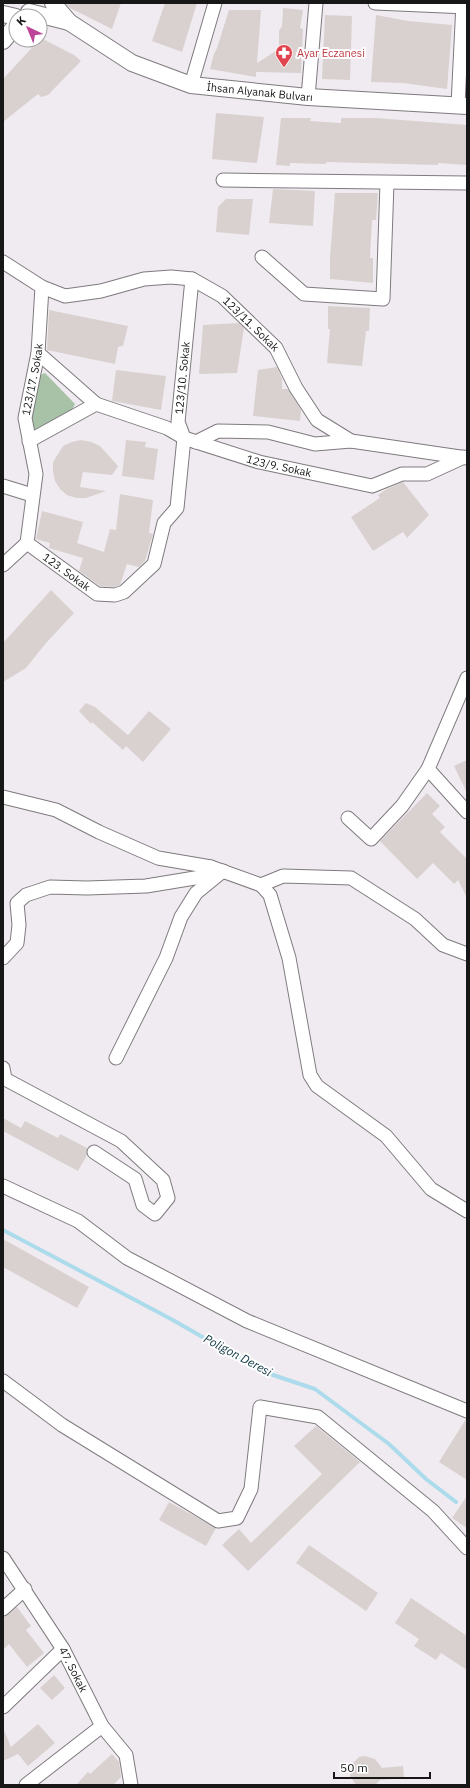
<svg xmlns="http://www.w3.org/2000/svg" width="470" height="1788" viewBox="0 0 470 1788" font-family="'IBM Plex Sans',sans-serif">
<style>
.green{fill:#a7c2a7}
.lines{fill:none;stroke-linecap:round;stroke-linejoin:round}
.stream{stroke:#acdbeb;stroke-width:4}
.building{fill:#d9d1d0}
.minor-casing{stroke:#7e7a7e;stroke-width:15}
.major-casing{stroke:#7e7a7e;stroke-width:18}
.minor{stroke:#fff;stroke-width:13}
.major{stroke:#fff;stroke-width:16}
.labels{text-anchor:middle;dominant-baseline:central;stroke-width:4;stroke-linejoin:round;paint-order:stroke}
.health-label{font-size:11px;fill:#be3a42;stroke:#fff;text-anchor:start}
.street-label{font-size:11px;fill:#181718;stroke:#fff}
.water-label{font-size:12px;font-style:italic;fill:#0b3542;stroke:#fff}
</style>
<rect width="100%" height="100%" fill="#f0ebf0"/>
<path class="green" d="M45,373L75,404L72,410L34,430L30,422L38,376Z"/>
<g class="lines">
<path class="stream" d="M3,1230L171,1319L264,1372L315,1389L389,1444L426,1479L456,1502"/>
</g>
<path class="building" d="M65,3H121L112,29L70,8Z
M165,3H197L182,52L152,41Z
M283,8L303,10L300,28L303,29L301,73L256,72V77L210,69L214,54L217,48L229,10H261L257,63L279,49V31L282,26Z
M325,15L352,16L350,80L322,79Z
M376,15L408,21L452,25L447,89L403,83L371,82Z
M41,38L74,55L81,61L48,95L41,97L38,94L3,122V79Z
M216,113L264,117L257,163L212,159Z
M281,118H311L310,121L341,123V118H376L467,125V165L438,163V165L326,162V164L290,163V166L276,165Z
M273,189L315,191L313,226L269,223Z
M335,193H378L376,220H372L370,258H373V283L330,279V257Z
M226,199H253L249,235L216,232L218,207Z
M328,306L370,308L369,331H366L362,366L327,363L330,329H328Z
M49,310L128,326L123,346L118,347L115,364L47,350Z
M239,323L244,328L237,373L199,374L203,325Z
M277,367L282,379V389H288L301,410L300,421L253,416L258,370Z
M116,370L166,376L161,410L112,401Z
M81,440L91,442L100,446L118,466L112,475L83,472L80,487L106,491L86,498H76L67,495L60,489L55,481L53,472V462L63,446L72,442Z
M126,440L146,442L145,447L158,449L154,480L122,476Z
M403,482L429,515L407,538L403,532L373,551L351,517L380,498L378,495L387,489Z
M120,494L153,500L149,533L153,534L145,561L139,567L127,564L120,585L114,587L100,586L79,571L83,558L49,548L50,543L36,539L42,511L83,522L77,543L104,552L110,529L116,530Z
M51,590L74,613L46,643L26,668L3,682V643Z
M86,703L95,707L128,735L149,711L171,729L143,762L126,746L123,750L92,722L91,724L79,711Z
M467,760V793L454,766Z
M427,793L440,806L432,814L445,827L440,832L467,859V898L458,880L454,884L433,863L417,879L380,841Z
M3,1118L21,1128L25,1121L58,1138L60,1134L87,1148V1155L78,1171L3,1131Z
M3,1239L89,1287L77,1308L3,1267Z
M466,1419H467V1480L439,1462Z
M316,1426L360,1462L248,1571L222,1545L239,1529L251,1543L322,1474L294,1446Z
M467,1496V1528L452,1518Z
M169,1502L216,1528L206,1546L159,1520Z
M309,1545L378,1593L366,1611L296,1563Z
M411,1598L467,1636V1670L441,1653L436,1660L414,1646L419,1639L395,1623Z
M17,1607L31,1626L26,1630L44,1653L27,1667L9,1644L3,1650V1617Z
M54,1675L65,1688L52,1700L40,1688Z
M38,1724L55,1743L28,1766L18,1754L3,1761V1728L11,1747Z
M112,1754L119,1762L121,1777L113,1785H76L88,1772L90,1774Z
M365,1756L375,1759L382,1768L403,1766L404,1778L380,1780L375,1785H356L350,1776L351,1765L359,1757Z"/>
<g class="lines">
<defs>
<g id="minor">
<path d="M375,3L467,7"/>
<path d="M191,85L215,3"/>
<path d="M308,97L316,3"/>
<path d="M458,105L463,3"/>
<path d="M223,180L467,183"/>
<path d="M262,257L304,294L383,299L387,183"/>
<path id="s1" d="M3,262L42,287L65,296L101,291L144,279L171,277L192,279L222,296L276,348L296,388L317,420L351,441L467,458"/>
<path id="s2" d="M38,353L96,404L167,428L184,438L259,462L372,486L402,474H427L464,457"/>
<path d="M29,441L96,404"/>
<path d="M196,442L218,431L268,432L315,444L351,441"/>
<path d="M3,486L32,495"/>
<path id="s3" d="M27,543L97,594L115,595L124,592L154,564L164,523L177,508L184,438L178,422L192,279"/>
<path id="s4" d="M27,543L36,474L25,418L38,353L42,287"/>
<path d="M3,565L27,543"/>
<path d="M467,678L428,769L467,812"/>
<path d="M3,797L56,810L99,832L158,858L211,867L261,885L283,876L351,878L415,919L443,945L467,954"/>
<path d="M348,818L371,839L402,806L428,769"/>
<path d="M261,885L270,895L289,958L310,1075L317,1086L386,1136L431,1189L467,1211"/>
<path d="M3,958L17,943L19,925L17,903L26,895L50,887L87,888L146,886L201,877L211,867"/>
<path d="M116,1058L166,958L181,917L196,893L223,871"/>
<path d="M3,1068L5,1079L121,1141L163,1180L168,1198L155,1214L143,1205L135,1179L94,1152"/>
<path d="M3,1186L78,1221L127,1258L247,1321L467,1411"/>
<path d="M3,1381L62,1425L218,1521L237,1518L251,1489L260,1407L318,1417L433,1511L467,1548"/>
<path id="s5" d="M3,1558L63,1649L102,1726L126,1755L131,1785"/>
<path d="M3,1609L25,1589"/>
<path d="M3,1707L63,1649"/>
<path d="M26,1785L102,1726"/>
</g>
<g id="major">
<path id="s6" d="M53,3L69,22L132,63L191,85L308,97L467,106"/>
<path d="M29,12L69,22"/>
<path d="M3,14L16,17"/>
<path d="M3,41L16,25"/>
</g>
</defs>
<use href="#minor" class="minor-casing"/>
<use href="#major" class="major-casing"/>
<use href="#minor" class="minor"/>
<use href="#major" class="major"/>
</g>
<defs>
<symbol id="pharmacy-pin" viewBox="-11 -11 22 30"><path d="M0 17L-7.5 6A9.5 9.5 0 1 1 7.5 6Z" fill="#e0444e" stroke="#fff"/><path d="M-2-6h4v4h4v4h-4v4h-4v-4h-4v-4h4Z" fill="#fff"/></symbol>
</defs>
<g fill-rule="evenodd">
<use href="#pharmacy-pin" x="274" y="43" width="20" height="27"/>
</g>
<g class="labels">
<g class="health-label">
<text x="297" y="53">Ayar Eczanesi</text>
</g>
<g class="street-label">
<text stroke="none"><textPath href="#s6" startOffset="232">İhsan Alyanak Bulvarı</textPath></text>
<text stroke="none"><textPath href="#s1" startOffset="275">123/11. Sokak</textPath></text>
<text stroke="none"><textPath href="#s3" startOffset="349">123/10. Sokak</textPath></text>
<text stroke="none"><textPath href="#s4" startOffset="166">123/17. Sokak</textPath></text>
<text stroke="none"><textPath href="#s2" startOffset="271">123/9. Sokak</textPath></text>
<text stroke="none"><textPath href="#s3" startOffset="49">123. Sokak</textPath></text>
<text stroke="none"><textPath href="#s5" startOffset="132">47. Sokak</textPath></text>
</g>
<g class="water-label">
<text transform="translate(238 1355) rotate(28)">Poligon Deresi</text>
</g>
</g>
<rect width="470" height="1788" fill="none" stroke="#181718" stroke-width="8"/>
<g transform="translate(28 28) rotate(316)"><circle r="19" fill="#ffffff" stroke="#a3a2a3"/>
<path d="M0-3L7 15L0 10L-7 15Z" fill="#bc4499"/>
<text y="-6" font-size="11" font-weight="bold" text-anchor="middle" fill="#181718">K</text>
</g>
<path d="M334 1772v6h96v-6" fill="none" stroke="#181718" stroke-width="2"/>
<text x="340" y="1772" font-size="12" fill="#181718" stroke="#ffffff" stroke-width="3" paint-order="stroke">50 m</text>
</svg>
